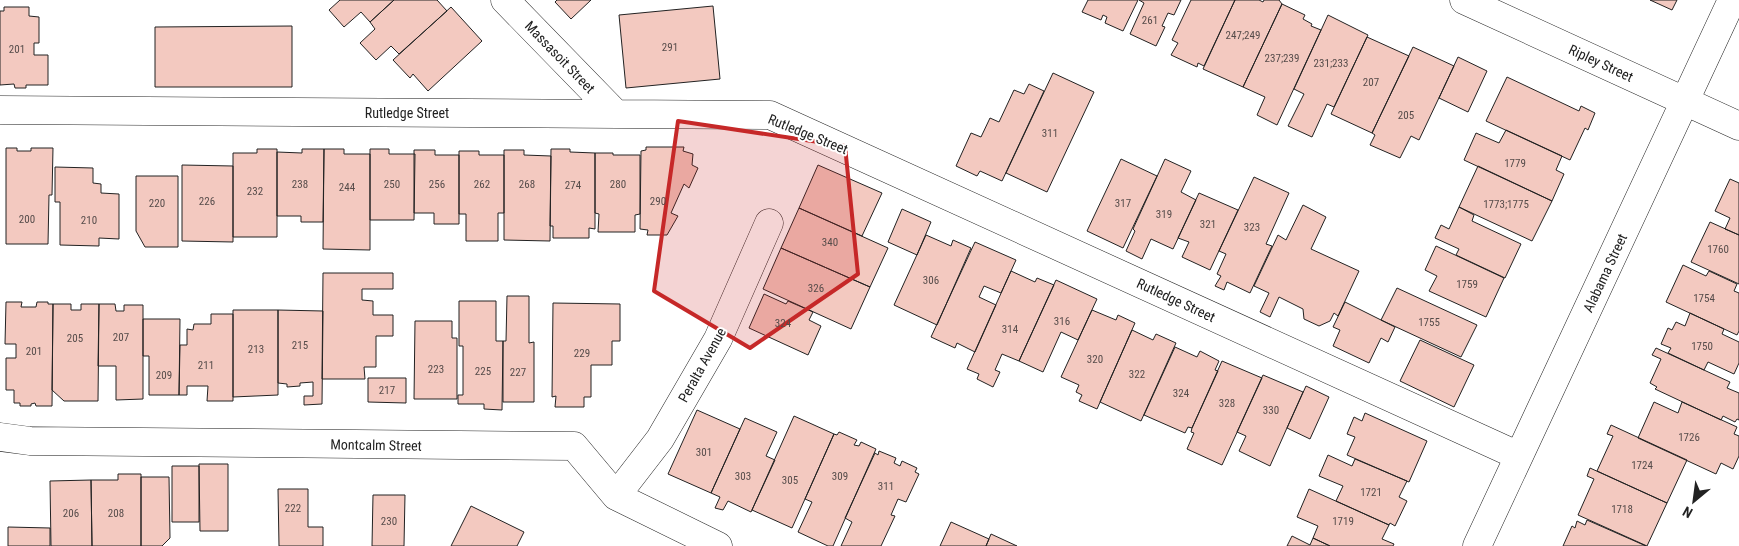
<svg xmlns="http://www.w3.org/2000/svg" width="1739" height="546" viewBox="0 0 1739 546" font-family="'Roboto Condensed',sans-serif">
<style>
.building{fill:#f3c9c0;stroke:#222}
.lines{fill:none;stroke-linecap:round;stroke-linejoin:round}
.minor-casing{stroke:#222;stroke-width:29}
.minor{stroke:#fff;stroke-width:28}
.marked{fill:#c62828;fill-opacity:0.2;stroke:#c62828;stroke-width:4;stroke-linejoin:round}
.labels{text-anchor:middle;dominant-baseline:central;stroke-width:4;stroke-linejoin:round;paint-order:stroke}
.number-label{font-size:11px;fill:#564c4a}
.street-label{font-size:14px;fill:#222;stroke:#fff}
</style>
<rect width="100%" height="100%" fill="#fff"/>
<path class="building" d="M340,0H394L370,22L361,12L344,27L329,10Z
M394,0H437L447,11L399,54L391,46L376,60L360,43L375,29L370,22Z
M557,0H591L571,19L555,2Z
M1088,0H1138L1123,31L1105,23L1107,17L1103,15L1101,20L1082,12Z
M1139,0H1181L1174,15L1168,13L1162,26L1165,27L1156,46L1130,34L1144,3Z
M1191,0H1235L1204,66L1198,63L1197,67L1171,55L1178,43L1172,40Z
M1235,0H1259L1263,2L1264,0H1279L1282,4L1243,87L1203,69Z
M1650,0H1677L1672,10Z
M1282,4L1305,15L1303,19L1312,24L1311,26L1321,30L1277,125L1257,115L1265,97L1243,87Z
M713,6L720,79L626,88L619,15Z
M4,7H29V16L39,17V43H34V55H48V85H26V88H15L14,84L0,85V11H4Z
M451,7L482,41L428,91L413,74L410,78L393,60Z
M1328,15L1368,35L1334,107L1327,104L1312,137L1288,126L1304,94L1294,89Z
M292,26V87H155V27Z
M1367,37L1409,56L1372,133L1331,114Z
M1413,47L1454,66L1419,140L1411,136L1400,158L1370,145L1375,135L1372,133Z
M1458,57L1487,71L1468,112L1439,98Z
M1053,73L1094,92L1047,192L1006,173Z
M1507,77L1579,111L1581,106L1595,113L1588,130L1585,128L1570,160L1486,121Z
M1029,84L1044,91L1002,181L980,171L977,176L956,166L971,133L981,137L990,118L999,122L1014,90L1024,94Z
M1506,130L1562,156L1556,170L1564,174L1552,201L1464,160L1476,133L1499,143Z
M646,147H684L683,151L693,154L692,165L698,168L689,188L684,184L671,213L678,216L667,235H647L648,230L640,229L641,151L646,150Z
M6,148H17V151H31V148H53L52,195H49L48,244H6Z
M257,149H277V237H233V153H257Z
M302,149H324L323,222H301V216H277V152L302,153Z
M324,149H344V154H370V250L323,249Z
M370,149H389V154H415L414,220H370Z
M551,149H570V152L595,153V229L589,228V238H553V226H550Z
M414,150H435V155H459V224H434V213H414Z
M504,150H524V155L551,156L550,241L504,240Z
M459,151H479V155H504V213H498V241H466V214H459Z
M595,153H613V155H640V214L635,215V232H598L599,214L595,213Z
M1121,159L1157,176L1123,248L1087,231Z
M1165,159L1191,171L1181,192L1196,200L1173,249L1151,239L1142,259L1126,251L1135,231L1133,229Z
M182,165L233,166V242L182,241Z
M818,165L882,193L862,236L799,208Z
M1478,166L1552,201L1532,241L1459,207Z
M55,167L93,168V183L101,184V193L119,194V239L99,238V246L60,245V202H55Z
M136,176H178V247H145L136,231Z
M1254,177L1289,193L1266,244L1272,246L1250,293L1227,282L1224,290L1215,286L1221,276L1217,274L1226,254L1219,251Z
M1730,179L1739,183V235L1725,229L1730,218L1715,211Z
M1199,193L1238,210L1210,270L1182,257L1189,242L1178,238Z
M1303,205L1326,217L1311,249L1359,271L1338,316L1334,313L1330,321L1319,326L1304,319L1303,309L1279,297L1270,317L1260,312L1269,293L1254,286L1278,235L1286,240Z
M1459,207L1474,215L1472,221L1521,244L1505,278L1456,255L1459,249L1435,238L1441,225L1449,229Z
M799,208L888,248L870,287L781,248Z
M902,209L931,222L917,255L888,242Z
M1710,222L1739,235V284L1691,262Z
M926,235L951,246L953,240L971,248L937,325L894,305Z
M975,242L1016,260L1001,293L984,286L979,297L996,305L975,352L957,343L955,348L931,337Z
M1436,246L1504,278L1486,317L1429,291L1437,276L1425,270Z
M781,248L870,287L851,329L763,289Z
M1683,265L1706,276L1709,271L1737,284L1734,291L1739,293V331L1737,335L1666,302Z
M1011,271L1035,282L1037,278L1054,285L1019,361L1002,354L995,370L1000,372L993,387L977,379L979,374L967,369Z
M323,273H393V289H362V300L373,301V315H393V336H376V367H364L365,379H322Z
M1056,280L1097,299L1078,340L1061,332L1043,372L1019,361Z
M1397,288L1477,325L1461,357L1381,320Z
M764,294L786,304L788,301L813,312L809,320L821,326L808,355L749,328Z
M507,296H529V343L534,342V402H503V341H506Z
M459,301H496V341H503L502,410L484,409V404H458V395H463V346H459Z
M6,302H22L21,307H36L37,302H48V304H53L52,406H36L35,403L31,404V406H20V403H14V390H6V358H16V344H5Z
M1345,302L1395,327L1388,342L1381,338L1369,363L1333,346L1340,330L1333,327Z
M553,303L620,304V341H612V365H591V397H584V407H555L556,396L552,397Z
M53,304H71V310H81V304H99L98,401H64L52,390Z
M99,304H115L116,311H124V305H143V399L116,400V366H98Z
M233,310H278V395L233,397Z
M278,310L323,311L322,404L304,405V396H313V382L300,383V386L287,387V384L278,383Z
M1092,310L1116,320L1118,315L1135,323L1097,409L1079,401L1082,395L1076,392L1079,385L1061,377Z
M1690,313L1724,329L1722,334L1739,342V363L1734,374L1708,362L1704,370L1668,353L1671,348L1661,344L1668,328L1672,330L1676,322L1685,326Z
M211,314H233V401H207L208,386H187V395H179L180,345H187V329L193,330L194,324H211Z
M143,319H180L179,395H149V356H143Z
M415,321H452V338H457V399H414Z
M1132,330L1153,340L1156,334L1176,343L1141,421L1100,402Z
M1420,340L1474,365L1454,407L1400,381Z
M1175,347L1197,357L1200,351L1219,361L1215,370L1218,371L1192,428L1188,427L1185,433L1144,415Z
M1656,348L1730,382L1727,388L1739,393V420L1737,419L1735,422L1723,416L1721,420L1655,389L1657,387L1650,383L1661,359L1652,355Z
M1222,361L1262,378L1222,465L1187,449L1194,433L1191,432L1192,428Z
M1263,375L1303,392L1270,466L1239,451L1246,436L1237,432Z
M368,378H406V403L368,402Z
M1306,386L1329,397L1310,439L1287,428Z
M1654,402L1678,413L1682,402L1737,427L1734,434L1739,436V456L1733,469L1721,463L1716,474L1638,438Z
M697,410L740,429L711,493L668,474Z
M1365,413L1427,441L1409,482L1347,455L1355,437L1347,434L1354,417L1362,421Z
M794,416L834,434L792,528L752,510Z
M745,418L777,432L766,456L775,460L751,512L728,501L723,510L715,508L720,497L711,493Z
M1611,425L1687,460L1667,503L1597,471L1613,436L1607,434Z
M839,432L857,440L854,445L859,446L861,442L876,449L833,546H828L798,532L812,502L805,499L834,434L837,435Z
M879,451L896,458L894,463L900,466L902,461L917,468L915,472L919,474L906,502L898,499L891,515L895,516L881,546H841L852,522L845,518L875,453L878,455Z
M1328,455L1352,466L1355,459L1407,481L1399,497L1407,501L1395,526L1390,523L1389,525L1336,501L1343,486L1319,476Z
M199,464H228V531H200Z
M172,466H199V522H172Z
M1590,468L1667,503L1647,546L1578,515L1594,479L1587,476Z
M118,474H141V546H92L91,480H118Z
M141,477H169L170,538L162,546H141Z
M91,480L92,546H51L50,481Z
M278,489H308V527H323V546H279Z
M1309,489L1389,525L1382,539L1394,544L1393,546H1330L1313,538L1318,526L1297,517Z
M373,495H405L404,546H372Z
M471,506L524,532L517,546H451Z
M1587,520L1646,546H1563L1572,526L1575,528L1577,521L1585,525Z
M951,522L989,539L986,546H940Z
M8,527L50,528V546H8Z
M991,534L1017,546H986Z
M1292,536L1310,545L1313,538L1330,546H1287Z"/>
<g class="lines">
<defs>
<path id="minor" d="M505,0L616,114
M1464,0L1739,126
M0,110L770,115L1519,456
M0,437L30,441L574,446L616,496L718,546
M616,496L660,439L718,339L769,223
M1477,546L1732,0"/>
</defs>
<use href="#minor" class="minor-casing"/>
<use href="#minor" class="minor"/>
</g>
<path class="marked" d="M678,121L845,146L858,274L750,348L654,291Z"/>
<g class="labels">
<g class="number-label">
<text x="1150" y="20">261</text>
<text x="1243" y="35">247;249</text>
<text x="670" y="47">291</text>
<text x="17" y="49">201</text>
<text x="1282" y="58">237;239</text>
<text x="1331" y="63">231;233</text>
<text x="1371" y="82">207</text>
<text x="1406" y="115">205</text>
<text x="1050" y="133">311</text>
<text x="1515" y="163">1779</text>
<text x="300" y="184">238</text>
<text x="392" y="184">250</text>
<text x="437" y="184">256</text>
<text x="482" y="184">262</text>
<text x="527" y="184">268</text>
<text x="618" y="184">280</text>
<text x="573" y="185">274</text>
<text x="347" y="187">244</text>
<text x="255" y="191">232</text>
<text x="207" y="201">226</text>
<text x="658" y="201">290</text>
<text x="157" y="203">220</text>
<text x="1123" y="203">317</text>
<text x="1506" y="204">1773;1775</text>
<text x="1164" y="214">319</text>
<text x="27" y="219">200</text>
<text x="89" y="220">210</text>
<text x="1208" y="224">321</text>
<text x="1252" y="227">323</text>
<text x="830" y="242">340</text>
<text x="1718" y="249">1760</text>
<text x="931" y="280">306</text>
<text x="1467" y="284">1759</text>
<text x="816" y="288">326</text>
<text x="1704" y="298">1754</text>
<text x="1062" y="321">316</text>
<text x="1429" y="322">1755</text>
<text x="783" y="323">324</text>
<text x="1010" y="329">314</text>
<text x="121" y="337">207</text>
<text x="75" y="338">205</text>
<text x="300" y="345">215</text>
<text x="1702" y="346">1750</text>
<text x="256" y="349">213</text>
<text x="34" y="351">201</text>
<text x="582" y="353">229</text>
<text x="1095" y="359">320</text>
<text x="206" y="365">211</text>
<text x="436" y="369">223</text>
<text x="483" y="371">225</text>
<text x="518" y="372">227</text>
<text x="1137" y="374">322</text>
<text x="164" y="375">209</text>
<text x="387" y="390">217</text>
<text x="1181" y="393">324</text>
<text x="1227" y="403">328</text>
<text x="1271" y="410">330</text>
<text x="1689" y="437">1726</text>
<text x="704" y="452">301</text>
<text x="1642" y="465">1724</text>
<text x="743" y="476">303</text>
<text x="840" y="476">309</text>
<text x="790" y="480">305</text>
<text x="886" y="486">311</text>
<text x="1371" y="492">1721</text>
<text x="293" y="508">222</text>
<text x="1622" y="509">1718</text>
<text x="71" y="513">206</text>
<text x="116" y="513">208</text>
<text x="389" y="521">230</text>
<text x="1343" y="521">1719</text>
</g>
<g class="street-label">
<text transform="translate(560 57) rotate(46)">Massasoit Street</text>
<text transform="translate(1601 63) rotate(25)">Ripley Street</text>
<text x="407" y="113">Rutledge Street</text>
<text transform="translate(808 134) rotate(22)">Rutledge Street</text>
<text transform="translate(1605 273) rotate(-65)">Alabama Street</text>
<text transform="translate(1176 300) rotate(25)">Rutledge Street</text>
<text transform="translate(702 365) rotate(-61)">Peralta Avenue</text>
<text transform="translate(376 445) rotate(1)">Montcalm Street</text>
</g>
</g>
<g transform="translate(1694 501) rotate(209)" stroke="#ffffff" stroke-width="4" paint-order="stroke">
<path d="M0-4L9 19L0 12L-9 19Z" fill="#222222"/>
<text y="-8" font-size="14" font-weight="bold" text-anchor="middle" fill="#222222">N</text>
</g>
</svg>
